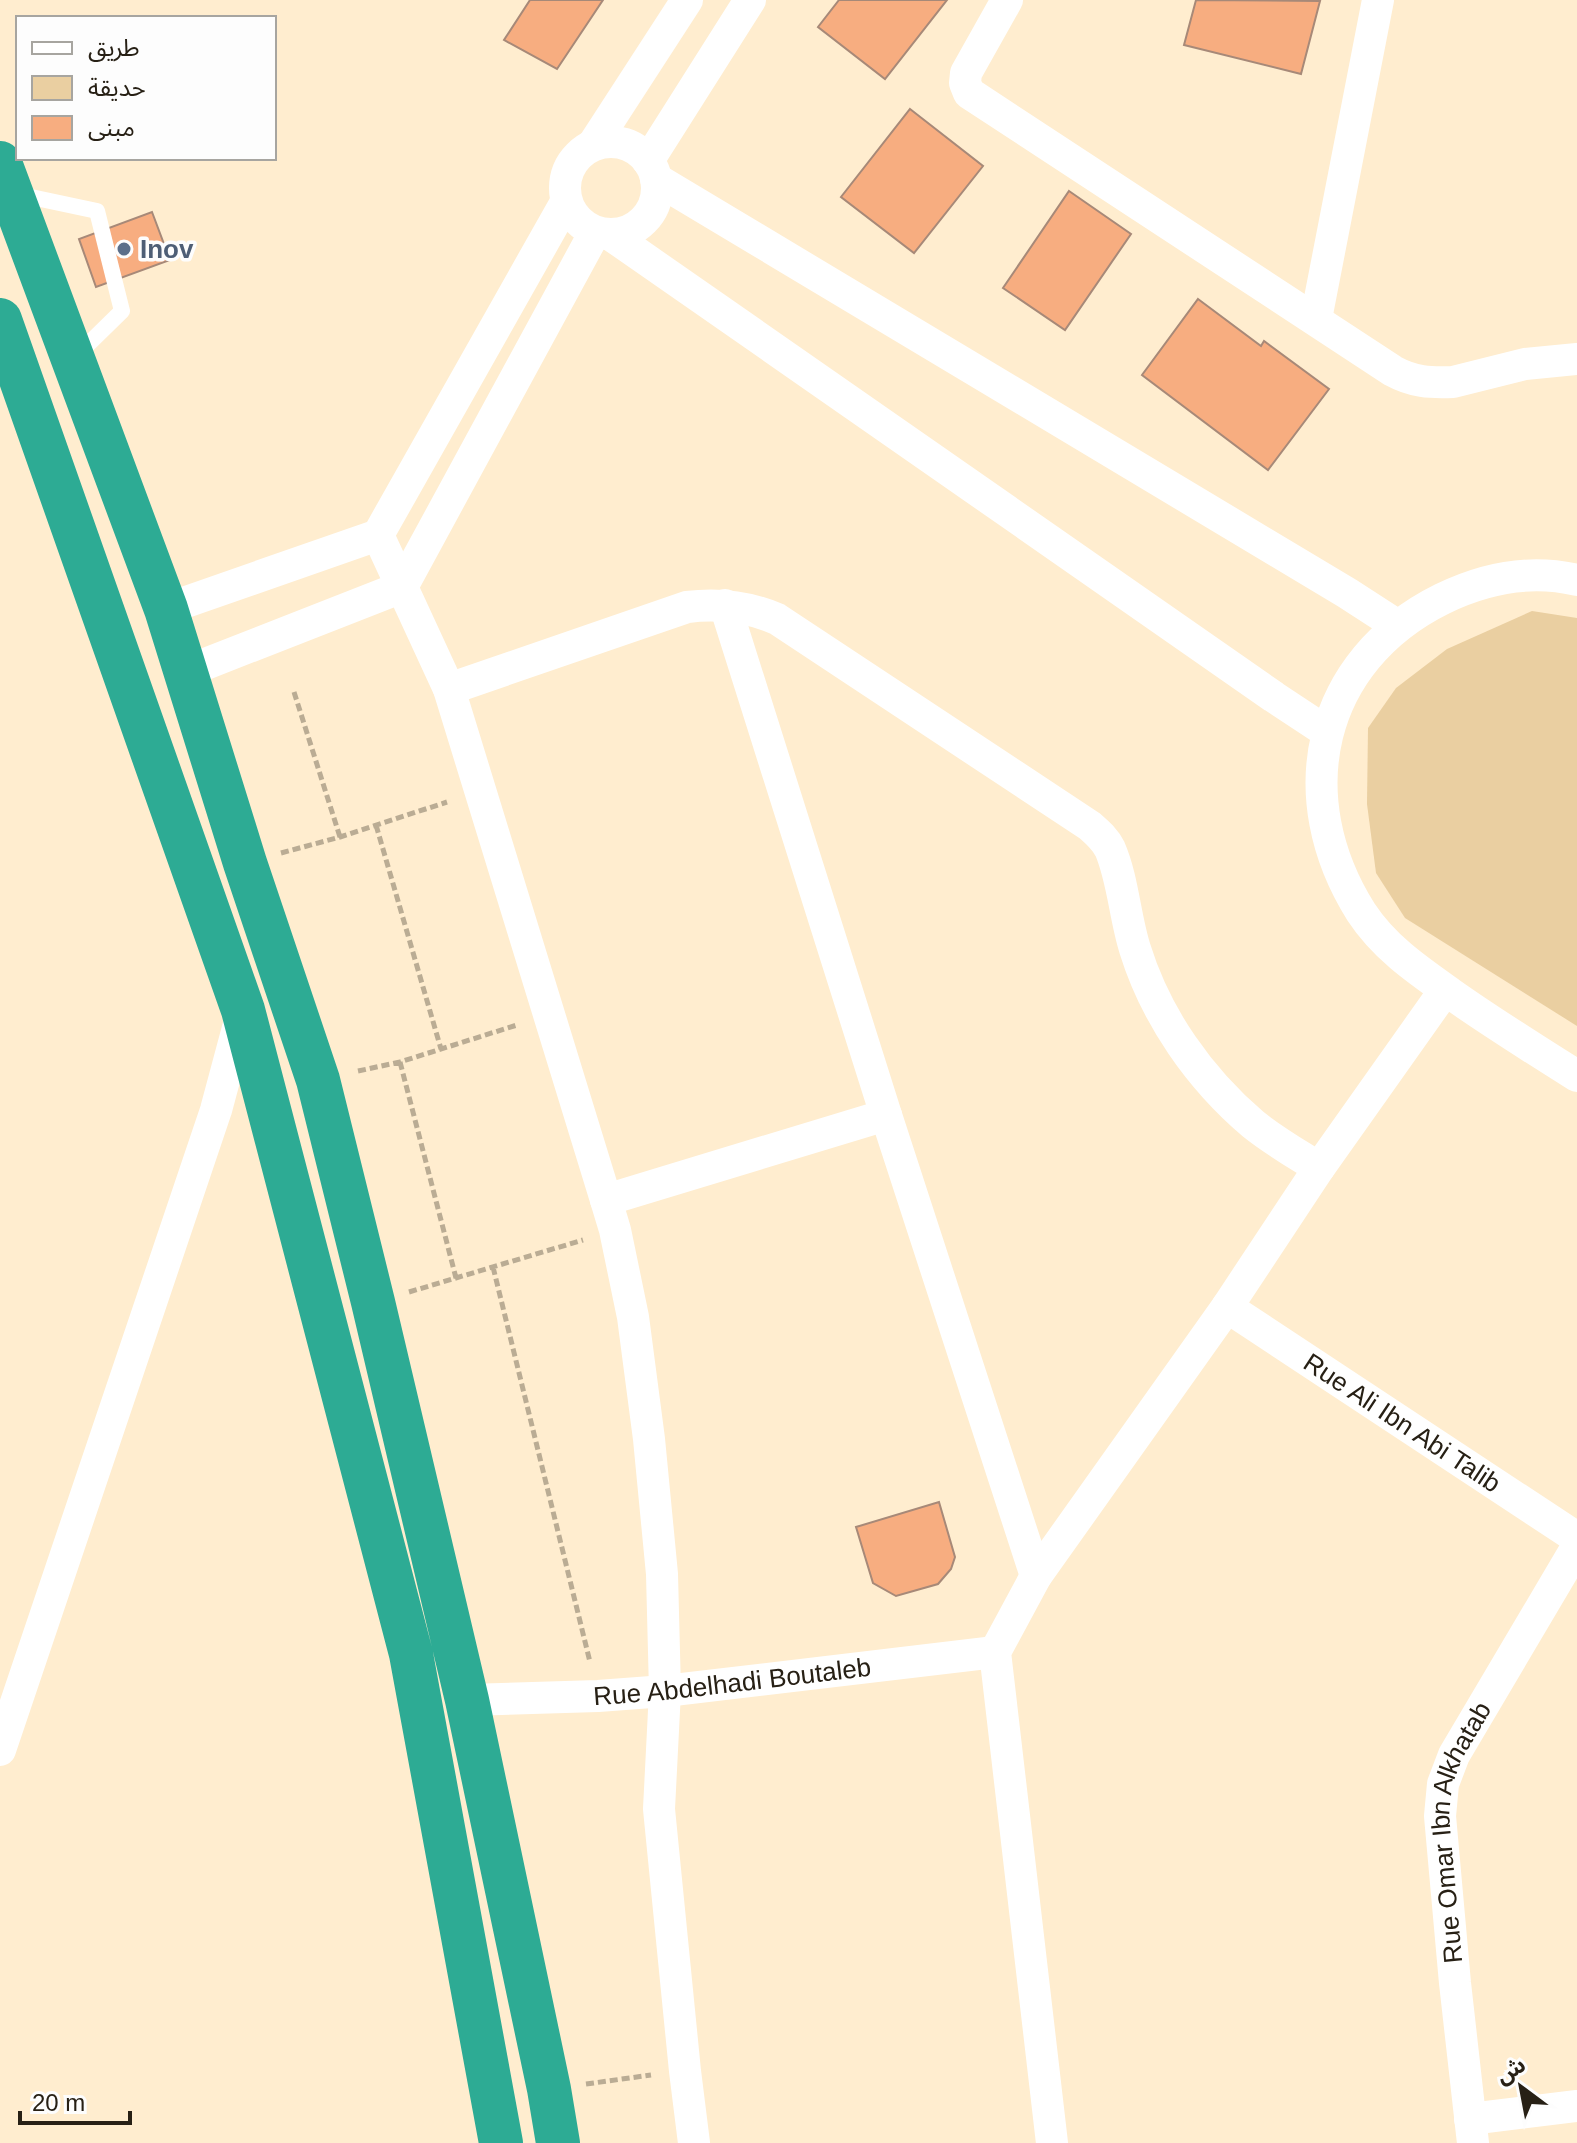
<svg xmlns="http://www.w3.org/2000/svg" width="1577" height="2143" viewBox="0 0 1577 2143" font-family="Helvetica,'Noto Sans Arabic',sans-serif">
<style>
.green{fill:#eacfa1}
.building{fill:#f7ad80;stroke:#a78978;stroke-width:2}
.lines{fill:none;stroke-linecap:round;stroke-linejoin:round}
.path{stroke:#baac94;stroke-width:5;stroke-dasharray:8 4;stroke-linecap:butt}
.lane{stroke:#fff;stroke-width:16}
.street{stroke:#fff;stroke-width:32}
.highway{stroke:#2dab94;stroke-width:44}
.service-dot{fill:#5c6f8a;stroke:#fdfdfd;stroke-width:3}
.labels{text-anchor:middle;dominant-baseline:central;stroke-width:7;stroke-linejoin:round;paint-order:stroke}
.service-label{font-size:26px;font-weight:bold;fill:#4e5e75;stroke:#fdfdfd;text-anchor:start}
.street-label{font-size:26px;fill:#272015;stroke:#fdfdfd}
</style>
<rect width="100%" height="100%" fill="#ffedcf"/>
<path class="green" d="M1532,611L1577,618V1026L1405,918L1376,873L1367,804L1368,728L1396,688L1447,649Z"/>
<path class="building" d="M530,0H603L557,69L504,40Z
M839,0H947L885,79L818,27Z
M1196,0L1320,1L1301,74L1184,45Z
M910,109L983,166L914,253L841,197Z
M1069,191L1131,234L1065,330L1003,288Z
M152,212L170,260L96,287L79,239Z
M1198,299L1261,346L1264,341L1329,389L1268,470L1142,375Z
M939,1502L955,1557L951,1569L938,1584L896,1596L873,1583L856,1527Z"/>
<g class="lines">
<path class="path" d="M294,692L340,837
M376,825L441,1049
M281,853L340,837L447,802
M400,1062L456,1278
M358,1071L400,1062L517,1025
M493,1267L590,1662
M409,1292L583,1240
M586,2084L651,2075"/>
<path class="lane" d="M17,194L97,211L122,311L74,358"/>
<g class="street">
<path d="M1007,0L966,73L965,83L969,93L1393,371C1413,382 1430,383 1453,382L1525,364L1577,359"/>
<circle cx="611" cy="188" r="46"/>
<path d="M593,145L687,0"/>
<path d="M648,161L750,0"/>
<path d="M656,179L1347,593L1398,626"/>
<path d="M611,235L1274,697L1327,732"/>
<path d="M1316,319L1378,0"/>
<path d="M378,535L449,689L606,1200L615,1230L633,1317L649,1439L662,1574L665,1691L659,1809L685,2071L694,2143"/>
<path d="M1577,580C1530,569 1485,578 1442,599C1317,661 1288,796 1361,912C1384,947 1416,969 1450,993C1491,1022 1534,1049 1577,1076"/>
<path d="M725,605L886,1115L1036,1576"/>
<path d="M166,609L378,535L566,202"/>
<path d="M185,672L402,587L595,232"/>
<path d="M449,689L687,607C719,603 747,606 777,619L1090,826C1098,833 1105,839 1110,849C1123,879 1125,918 1135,949C1156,1017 1200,1079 1253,1124C1274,1141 1297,1154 1319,1168"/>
<path d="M606,1200L886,1115"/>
<path id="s1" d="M1227,1307L1577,1538"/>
<path id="s2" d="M467,1700L598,1696L665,1691L995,1652"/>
<path d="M0,1750L216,1110L242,1013"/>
<path d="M1470,2119L1577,2106"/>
<path d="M1052,2143L995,1652L1036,1576L1227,1307L1319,1168L1445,990"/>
<path id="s3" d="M1473,2143L1455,1983L1440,1816L1443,1784L1454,1755L1577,1547"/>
</g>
<path class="highway" d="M0,163L166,609L245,863L318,1080L373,1302L467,1700L549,2089L558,2143
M0,320L243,1010L411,1654L501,2143"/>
</g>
<circle class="service-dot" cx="124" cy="249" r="8"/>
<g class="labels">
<g class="service-label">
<text x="140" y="249">Inov</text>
</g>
<g class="street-label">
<text stroke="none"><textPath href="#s1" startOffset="210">Rue Ali Ibn Abi Talib</textPath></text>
<text stroke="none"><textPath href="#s2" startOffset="266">Rue Abdelhadi Boutaleb</textPath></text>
<text stroke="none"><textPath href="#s3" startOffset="316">Rue Omar Ibn Alkhatab</textPath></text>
</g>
</g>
<rect x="16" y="16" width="260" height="144" fill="#fdfdfd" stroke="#a7a5a0" stroke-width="2"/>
<rect x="32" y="42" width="40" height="12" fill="#ffffff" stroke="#a7a5a0" stroke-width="2"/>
<text x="88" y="56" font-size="24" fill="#272015">طريق</text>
<rect x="32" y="76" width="40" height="24" fill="#eacfa1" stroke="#a7a5a0" stroke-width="2"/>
<text x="88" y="96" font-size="24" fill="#272015">حديقة</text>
<rect x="32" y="116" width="40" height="24" fill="#f7ad80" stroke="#a7a5a0" stroke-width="2"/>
<text x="88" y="136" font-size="24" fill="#272015">مبنى</text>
<g transform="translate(1521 2087) rotate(328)" stroke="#fdfdfd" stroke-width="6" paint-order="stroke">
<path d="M0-6L14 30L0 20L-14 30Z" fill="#272015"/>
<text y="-12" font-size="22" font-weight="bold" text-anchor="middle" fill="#272015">ش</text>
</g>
<path d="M20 2111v12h110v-12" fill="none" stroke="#272015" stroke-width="4"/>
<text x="32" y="2111" font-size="24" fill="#272015" stroke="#fdfdfd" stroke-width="6" paint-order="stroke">20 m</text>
</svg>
